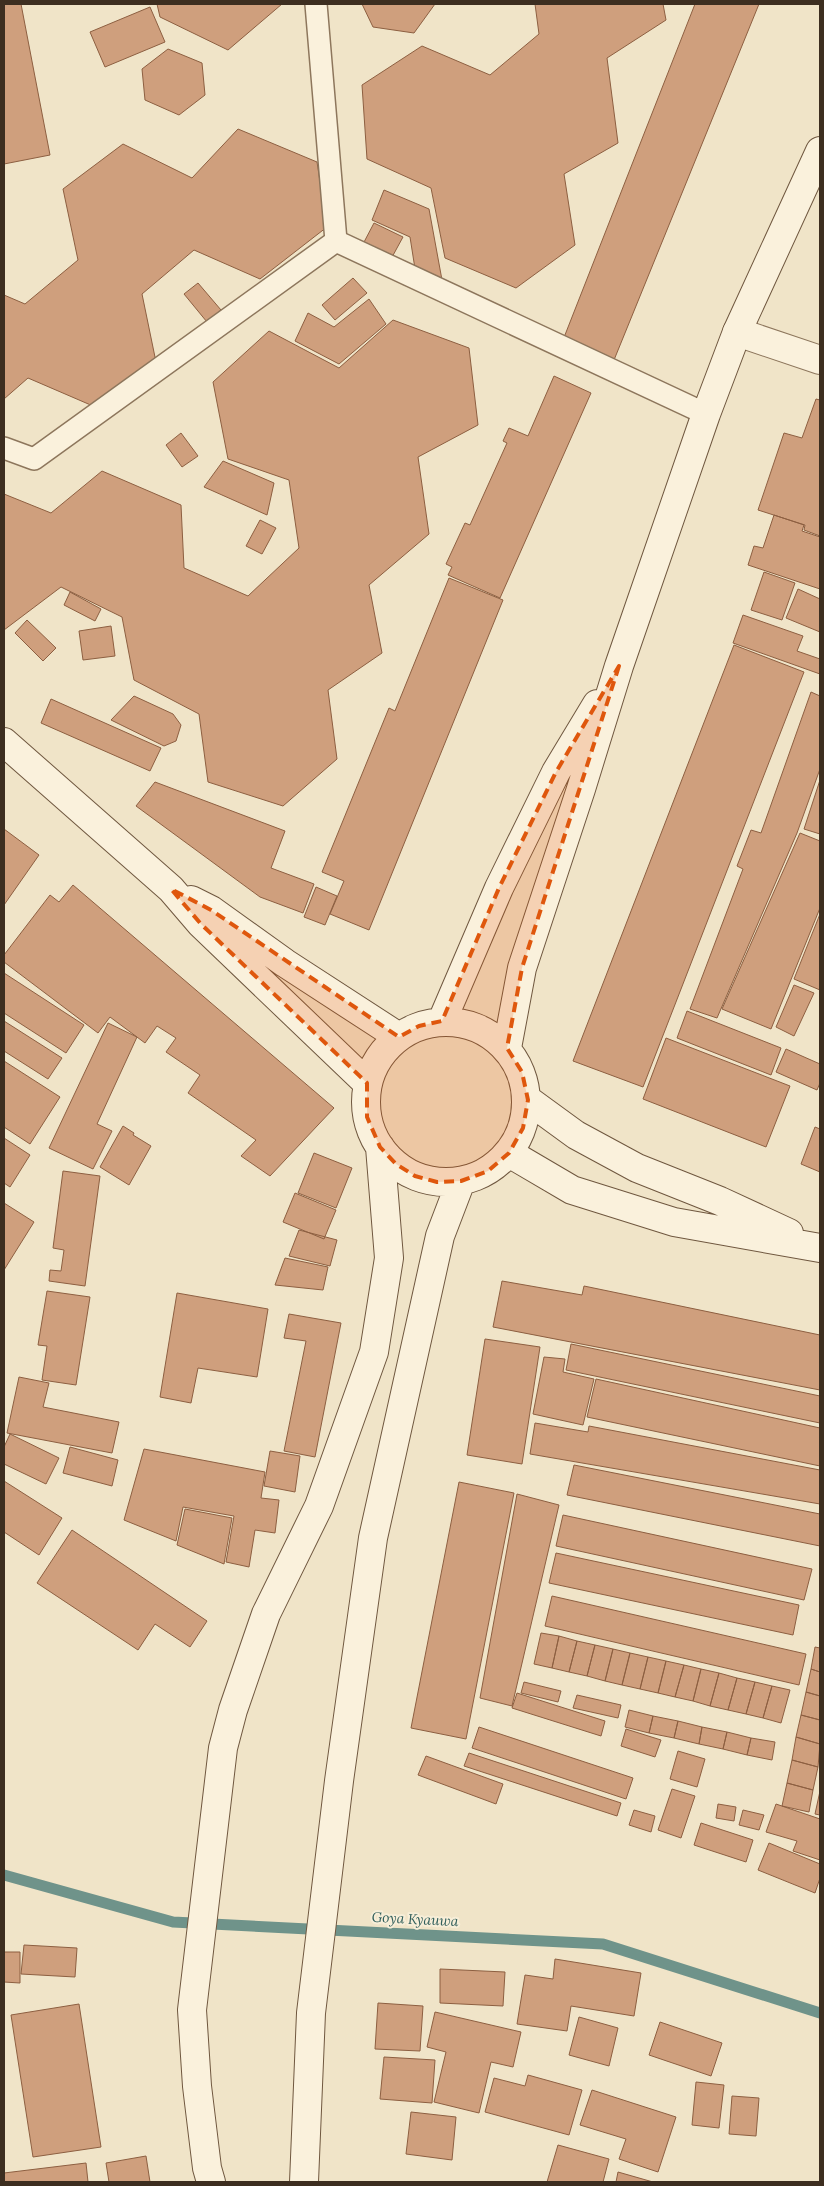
<svg xmlns="http://www.w3.org/2000/svg" width="824" height="2186" viewBox="0 0 824 2186" font-family="Lora,serif">
<style>
.lines{fill:none;stroke-linecap:round;stroke-linejoin:round}
.stream{stroke:#6f938a;stroke-width:11}
.building{fill:#cf9f7d;stroke:#8d5f41}
.service-casing{stroke:#8d765c;stroke-width:24}
.minor-casing{stroke:#8d765c;stroke-width:30}
.secondary-casing{stroke:#6f573f;stroke-width:30}
.service{stroke:#faf1dc;stroke-width:21}
.minor{stroke:#faf1dc;stroke-width:28}
.secondary{stroke:#faf1dc;stroke-width:28}
.marked{fill:#df570d;fill-opacity:0.2;stroke:#df570d;stroke-width:4;stroke-dasharray:10 6;stroke-linejoin:round}
.labels{text-anchor:middle;dominant-baseline:central;stroke-width:4;stroke-linejoin:round;paint-order:stroke}
.water-label{font-size:14px;font-style:italic;fill:#2f5d5a;stroke:#f7eed8}
</style>
<rect width="100%" height="100%" fill="#f0e4c8"/>
<g class="lines">
<path class="stream" d="M4,1875L173,1922L603,1944L820,2013"/>
</g>
<path class="building" d="M4,4H21L50,155L4,164Z
M157,4H282L228,50L160,17Z
M362,4H435L414,33L373,27Z
M535,4H663L666,20L607,58L618,143L564,174L575,245L516,288L445,258L431,188L367,159L362,85L422,46L490,75L539,34Z
M695,4H759L614,360L563,340Z
M150,7L165,42L105,67L90,32Z
M168,49L202,63L205,95L179,115L145,100L142,69Z
M238,129L317,162L327,227L260,279L194,250L142,294L156,362L93,406L28,378L4,399V295L25,304L78,260L63,189L123,144L192,178Z
M384,190L429,209L442,280L416,275L410,237L372,220Z
M374,223L403,237L391,259L363,244Z
M353,278L367,293L335,320L322,305Z
M198,283L221,310L207,322L184,294Z
M369,299L386,324L339,364L295,341L308,313L334,327Z
M393,320L469,348L478,425L418,457L429,534L369,585L382,653L328,690L337,759L283,806L208,782L199,714L134,680L122,617L61,587L4,630V494L51,513L102,471L181,505L184,568L248,596L299,548L289,480L228,459L213,382L269,331L339,368Z
M554,376L591,393L500,598L448,575L452,567L446,564L465,523L470,525L507,443L503,441L509,428L528,436Z
M816,399L820,400V536L804,530L805,525L758,510L784,433L802,438Z
M181,433L198,456L182,467L166,445Z
M223,461L274,483L267,515L204,487Z
M774,515L804,525L802,531L820,537V589L748,565L754,546L763,548Z
M260,520L276,528L262,554L246,546Z
M764,572L795,583L782,620L751,610Z
M449,578L503,600L369,930L330,914L344,881L322,872L389,708L395,711Z
M798,589L820,599V632L786,618Z
M70,592L101,609L95,621L64,605Z
M743,615L803,636L797,651L820,659V674L733,643Z
M27,620L56,648L43,661L15,633Z
M111,626L115,656L83,660L79,631Z
M734,645L804,672L643,1087L573,1061Z
M811,692L820,696V769L797,833L717,1018L690,1009L743,869L737,866L751,830L761,833Z
M134,696L173,714L181,725L176,741L164,746L111,720Z
M51,699L161,748L150,771L41,723Z
M820,780V834L804,829Z
M155,782L285,831L271,868L314,884L303,913L260,897L136,806Z
M4,829L39,855L4,905Z
M800,833L820,841V908L771,1029L722,1009Z
M73,885L334,1108L270,1176L241,1156L256,1140L188,1093L200,1075L166,1052L176,1038L157,1026L145,1043L110,1017L98,1033L4,962V955L50,895L59,902Z
M316,887L337,896L325,925L304,917Z
M820,914V990L794,979Z
M4,973L84,1025L66,1053L4,1013Z
M794,985L814,993L794,1036L776,1027Z
M687,1011L781,1048L771,1075L677,1038Z
M4,1021L62,1058L48,1079L4,1051Z
M108,1023L137,1037L97,1124L112,1131L93,1169L49,1148Z
M666,1038L790,1086L766,1147L643,1099Z
M786,1049L820,1064V1083L817,1090L776,1072Z
M4,1061L60,1097L30,1144L4,1127Z
M123,1126L134,1133L133,1135L151,1146L129,1185L100,1167Z
M815,1127L820,1129V1172L801,1164Z
M4,1138L30,1155L10,1187L4,1183Z
M314,1153L352,1168L336,1208L298,1193Z
M63,1171L100,1176L85,1286L49,1281L50,1270L61,1271L64,1250L53,1248Z
M295,1193L336,1210L324,1239L283,1222Z
M4,1203L34,1222L4,1270Z
M299,1230L337,1240L330,1266L289,1256Z
M285,1258L328,1267L323,1290L275,1285Z
M502,1281L582,1295L584,1286L820,1335V1390L493,1327Z
M47,1291L90,1297L76,1385L42,1380L47,1346L38,1345Z
M177,1293L268,1309L257,1377L198,1368L191,1403L160,1397Z
M289,1314L341,1323L315,1457L284,1451L306,1341L284,1338Z
M485,1339L540,1347L522,1464L467,1455Z
M571,1344L820,1396V1423L566,1370Z
M544,1357L565,1359L563,1372L594,1379L583,1425L533,1414Z
M19,1377L49,1383L43,1407L119,1422L112,1453L7,1433Z
M596,1379L820,1428V1466L587,1417Z
M535,1423L588,1432L589,1426L820,1470V1504L530,1454Z
M10,1434L59,1458L46,1484L4,1464V1447Z
M70,1447L118,1460L112,1486L63,1473Z
M144,1449L265,1472L261,1498L279,1500L275,1533L255,1530L249,1567L226,1562L234,1516L183,1507L176,1541L124,1520Z
M270,1451L300,1456L295,1492L264,1486Z
M574,1465L820,1514V1546L567,1495Z
M4,1481L62,1518L39,1555L4,1532Z
M459,1482L514,1493L466,1739L411,1728Z
M517,1494L559,1505L512,1706L480,1698Z
M185,1509L232,1518L224,1564L177,1545Z
M563,1515L812,1569L804,1600L556,1546Z
M72,1530L207,1621L190,1647L155,1624L138,1650L37,1583Z
M556,1553L799,1605L793,1635L549,1583Z
M552,1596L806,1654L799,1685L545,1626Z
M541,1633L559,1636L552,1668L534,1664Z
M559,1636L577,1641L569,1672L552,1668Z
M577,1641L595,1645L587,1676L569,1672Z
M595,1645L613,1649L605,1681L587,1676Z
M815,1647L820,1648V1672L811,1669Z
M613,1649L630,1653L622,1685L605,1681Z
M630,1653L648,1657L640,1689L622,1685Z
M648,1657L666,1661L658,1693L640,1689Z
M666,1661L684,1665L675,1697L658,1693Z
M684,1665L701,1669L693,1701L675,1697Z
M701,1669L719,1673L710,1706L693,1701Z
M811,1669L820,1672V1696L806,1692Z
M719,1673L737,1678L728,1710L710,1706Z
M737,1678L755,1682L746,1714L728,1710Z
M524,1682L561,1691L558,1702L521,1693Z
M755,1682L772,1686L763,1718L746,1714Z
M772,1686L790,1690L781,1723L763,1718Z
M806,1692L820,1696V1720L801,1715Z
M517,1693L605,1721L601,1736L512,1708Z
M577,1695L621,1705L618,1718L573,1708Z
M629,1710L653,1716L649,1733L625,1727Z
M801,1715L820,1720V1744L796,1737Z
M653,1716L678,1721L674,1738L649,1733Z
M678,1721L702,1727L699,1744L674,1738Z
M479,1727L633,1778L626,1799L472,1748Z
M702,1727L727,1732L723,1749L699,1744Z
M626,1729L661,1740L655,1757L621,1746Z
M727,1732L751,1738L747,1755L723,1749Z
M796,1737L820,1744L818,1767L792,1760Z
M751,1738L775,1742L772,1760L747,1755Z
M678,1751L705,1759L697,1787L670,1779Z
M469,1753L621,1803L617,1816L464,1766Z
M426,1756L503,1784L496,1804L418,1775Z
M792,1760L818,1767L813,1790L787,1783Z
M787,1783L813,1790L809,1812L782,1806Z
M672,1789L695,1796L681,1838L658,1830Z
M820,1791V1815L815,1814Z
M718,1804L736,1807L734,1821L716,1818Z
M776,1804L820,1819V1860L793,1851L797,1841L766,1832Z
M634,1810L655,1816L651,1832L629,1825Z
M743,1810L764,1815L759,1830L739,1825Z
M701,1823L753,1840L746,1862L694,1845Z
M769,1843L820,1864V1878L815,1893L758,1870Z
M24,1945L77,1948L75,1977L21,1974Z
M4,1952H20V1983L4,1982Z
M555,1959L641,1973L634,2016L571,2006L567,2031L517,2024L525,1975L553,1979Z
M440,1969L505,1972L503,2006L440,2003Z
M378,2003L423,2006L420,2051L375,2049Z
M79,2004L101,2147L33,2157L11,2015Z
M435,2012L521,2032L513,2067L491,2062L479,2113L434,2102L446,2052L427,2047Z
M579,2017L618,2028L609,2066L569,2055Z
M660,2022L722,2043L711,2076L649,2055Z
M384,2057L435,2060L432,2103L380,2099Z
M528,2075L582,2090L569,2135L485,2112L494,2078L525,2086Z
M696,2082L724,2085L719,2128L692,2125Z
M592,2090L676,2117L658,2172L619,2159L626,2139L580,2125Z
M732,2096L759,2098L756,2136L729,2134Z
M411,2112L456,2117L452,2160L406,2154Z
M558,2145L609,2159L603,2182H547Z
M146,2156L150,2182H109L106,2163Z
M86,2163L88,2182H4V2173Z
M618,2172L653,2182H616Z"/>
<g class="lines">
<defs>
<path id="service" d="M336,241L706,414
M4,448L34,459L336,241L316,4"/>
<path id="minor" d="M737,332L820,360"/>
<path id="secondary" d="M4,742L171,889L201,924L367,1083
M191,900L211,910L285,963L399,1037
M442,1021L499,888L556,772L597,704
M366 1102a80 80 0 1 1 160 0a80 80 0 1 1-160 0Z
M507,1048L522,968L581,789L619,666L706,414L737,332L820,151
M528,1100L576,1135L637,1168L720,1201L789,1233
M509,1153L572,1190L674,1222L820,1248
M211,2182L207,2168L197,2086L192,2010L223,1748L233,1710L266,1614L319,1506L374,1352L389,1258L380,1147
M304,2182L311,2013L339,1781L373,1538L440,1236L461,1181"/>
</defs>
<use href="#service" class="service-casing"/>
<use href="#minor" class="minor-casing"/>
<use href="#secondary" class="secondary-casing"/>
<use href="#service" class="service"/>
<use href="#minor" class="minor"/>
<use href="#secondary" class="secondary"/>
</g>
<path class="marked" d="M619,666L522,968L507,1048L522,1072L528,1100L523,1128L509,1153L488,1171L461,1181L437,1182L415,1176L396,1164L380,1147L367,1117V1083L201,924L171,889L211,910L399,1037L419,1026L442,1021L499,888L556,772Z"/>
<g class="labels">
<g class="water-label">
<text transform="translate(415 1919) rotate(3)">Goya Kyauwa</text>
</g>
</g>
<rect width="824" height="2186" fill="none" stroke="#3d2e20" stroke-width="10"/>
</svg>
